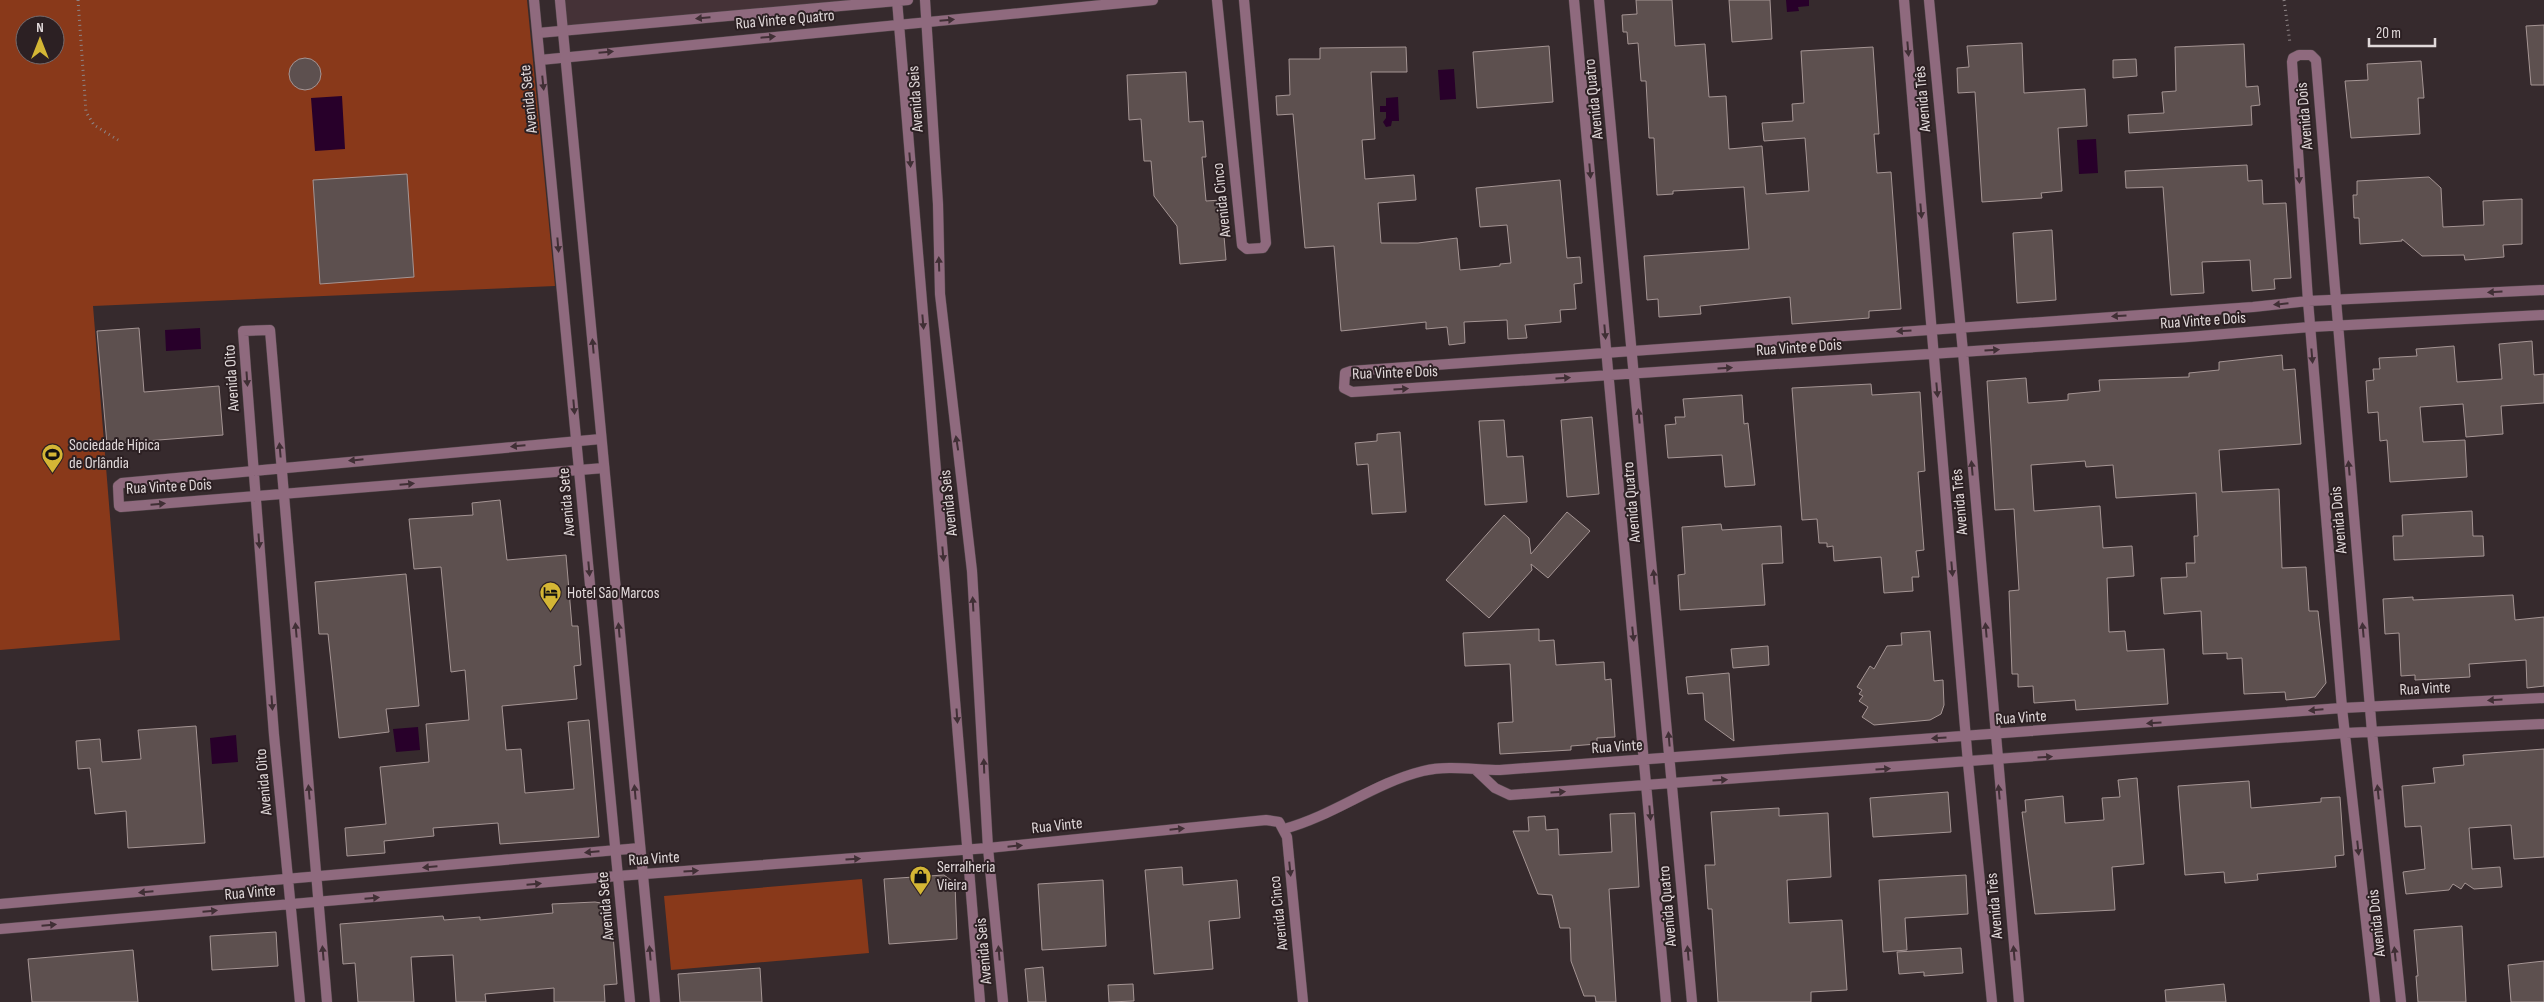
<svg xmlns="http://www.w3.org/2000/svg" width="2544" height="1002" viewBox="0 0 2544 1002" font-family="'Sofia Sans Condensed',sans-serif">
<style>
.built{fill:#453237}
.green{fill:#89391a;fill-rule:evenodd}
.water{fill:#28002a}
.building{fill:#5d504f;stroke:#a59594}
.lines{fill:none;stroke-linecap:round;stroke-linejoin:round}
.minor-casing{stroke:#514649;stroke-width:11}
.tertiary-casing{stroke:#514649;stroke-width:11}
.path{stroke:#8d8485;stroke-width:3;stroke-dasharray:1 4;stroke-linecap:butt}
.minor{stroke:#8f6a7e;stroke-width:10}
.tertiary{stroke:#8f6a7e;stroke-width:10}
.oneway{fill:#402f35}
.labels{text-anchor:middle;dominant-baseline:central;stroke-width:4;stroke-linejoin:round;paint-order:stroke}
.street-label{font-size:16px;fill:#e1d9da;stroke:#2c2023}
.poi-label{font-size:16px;fill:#e1d9da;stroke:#2c2023;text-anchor:start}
</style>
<rect width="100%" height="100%" fill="#362a2d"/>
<path class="built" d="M560,0H897L563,30Z"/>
<path class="green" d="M0,0H527L555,286L93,306L120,640L0,650ZM25,25H55V55H25Z
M862,879L869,953L671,970L664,896Z"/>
<path class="water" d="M1786,0H1809V6L1798,7L1799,11L1787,12Z
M1454,69L1456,99L1440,100L1438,70Z
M342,96L345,149L315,151L311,98Z
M1398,97L1399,121H1392L1391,126L1386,127L1383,122L1386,118V112H1380V106H1386V98Z
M2096,139L2098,173L2079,174L2077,140Z
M200,328L201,349L166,351L165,330Z
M418,727L420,750L396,752L393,729Z
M236,735L238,762L212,764L210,738Z"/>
<path class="building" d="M1636,0H1672L1675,46L1705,44L1709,97L1726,96L1729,149L1762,146L1766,194L1809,191L1805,138L1764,141L1762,123L1793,121L1792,104L1804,103L1801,51L1873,47L1879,134H1874L1877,173L1891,172L1901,309L1869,311V318L1792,324L1790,297L1700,306L1701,314L1659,317L1658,299L1647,300L1644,256L1749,249L1744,187L1673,191V194L1657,195L1654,138H1649L1646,81H1641L1638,43L1628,44L1627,32H1623L1622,15L1637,14Z
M1729,0H1770L1772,39L1732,42Z
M2544,25V85H2531L2526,26Z
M2022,43L2024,93L2085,89L2087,126L2058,128L2062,191L2041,193L2042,198L1982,202L1975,92L1958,93L1957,68L1969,67L1967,46Z
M2244,44L2246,87L2258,86L2260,105L2251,106L2252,125L2129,133L2128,115L2164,113L2162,92L2176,91L2175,47Z
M1549,46L1553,102L1477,108L1473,52Z
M1406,47L1407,72H1371L1375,139L1362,140L1365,179L1414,175L1416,200L1378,203L1381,243H1418L1457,238L1460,270L1500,266V264L1511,263L1507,225L1480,227L1476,188L1560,180L1567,258L1580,257L1582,283L1574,284L1576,309L1560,310L1561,322L1525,325L1527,338L1508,339L1507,320L1464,322L1465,343L1449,345L1447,327L1426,329V322L1341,331L1334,246L1305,248L1293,114L1277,115L1276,96L1290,95L1289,59H1320V48Z
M289 74a16 16 0 1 1 32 0a16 16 0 1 1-32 0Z
M2136,59L2137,76L2113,78V60Z
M2421,61L2424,98H2418L2420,134L2351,138L2345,81L2368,80L2367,64Z
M1186,72L1189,122L1203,121L1206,157H1202L1206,201L1221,200L1226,260L1180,264L1177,226L1154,196L1151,161H1144L1141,119L1129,120L1127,75Z
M2247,165L2248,181L2262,180L2263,204L2286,203L2291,278L2274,279L2275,289L2252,291L2250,260L2202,262L2204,293L2171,295L2163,187L2126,188L2125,171Z
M407,174L414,277L320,284L313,180Z
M2429,177L2441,188L2443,227L2484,225L2483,201L2522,199V244L2503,245L2504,257L2465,260L2464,255L2422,256L2402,239V241L2360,244L2359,218H2354L2353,195H2357V181Z
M2052,230L2056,300L2017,303L2013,233Z
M139,328L144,392L219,386L223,435L107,444L97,331Z
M2532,341L2534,375L2544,374V403L2501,406L2503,434L2466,437L2463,404L2420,407L2423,442L2465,440L2467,477L2390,482L2387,440L2380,441L2378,412L2368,413L2366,381L2374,380L2373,369H2380L2379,358L2417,356L2416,349L2454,346L2457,382L2502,379L2499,344Z
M2282,355L2283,370L2295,369L2301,444L2219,450L2222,492L2279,489L2282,568L2306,567L2309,611H2318L2326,683L2315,697L2286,700L2285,692L2244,694L2242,658L2227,659V653L2203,654L2201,611L2164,614L2161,578L2187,577L2186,563H2195L2194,536H2198L2196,493L2116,498L2113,465L2086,467L2085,461L2031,465L2034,511L2100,506L2103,548L2132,546L2134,576L2107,578L2109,632L2125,631L2127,651L2164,649L2168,704L2076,710L2075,700L2034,703L2033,686L2018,687V674H2012L2009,591L2019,590L2014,509L1995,510L1987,381L2026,378L2028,403L2068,400V394L2100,391L2099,380L2189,377V373L2219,370V362Z
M1871,384L1872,395L1920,392L1925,471L1918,472L1924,550L1916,551L1919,577H1912L1913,591L1884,593L1881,557L1834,561L1833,546L1827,547V543H1819L1817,519L1802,520L1792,388Z
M1742,395L1744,424L1748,423L1755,485L1725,487L1722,455L1668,458L1665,425L1676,424L1675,417H1685L1683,399Z
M1592,417L1599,494L1567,497L1561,420Z
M1504,420L1507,457L1523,456L1527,502L1485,505L1479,421Z
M1400,432L1406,512L1372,514L1368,464L1357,465L1355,443L1377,441V434Z
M500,500L507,560L566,555L572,626H578L581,665L574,666L577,699L502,706L506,750L521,749L525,793L574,789L568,722L589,720L599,837L500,844L498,823L433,828L434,836L384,841L385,853L347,856L345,828L386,824L380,767L429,762L426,724L469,720L465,670L451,672L441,567L414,569L409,519L473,515L472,503Z
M2472,511L2473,536H2483L2484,556L2394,560L2393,536H2403L2402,515Z
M1567,512L1590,531L1548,578L1531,564L1532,570L1489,618L1446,580L1504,515L1529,538L1531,554Z
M1721,524L1722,530L1781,526L1783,563L1762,564L1765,605L1680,610L1678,575L1685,574L1682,527Z
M406,574L419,706L386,709L389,732L339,738L328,634H319L315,582Z
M2513,595L2515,620L2544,617V686L2527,688L2526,660L2469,664L2470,677L2415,680V675L2401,676L2399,633L2385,634L2383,599L2413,597V600Z
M1539,629V641L1554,640L1556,665L1604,662L1605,680L1611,679L1615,737L1597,738V744L1571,746V750L1500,754L1498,723L1513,722L1510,664L1465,666L1463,633Z
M1930,631L1934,681L1943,680L1944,705L1941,714L1930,720L1874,725L1862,717L1868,707L1859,701L1863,696L1859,694L1862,690L1857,687L1870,666L1874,669L1887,646L1902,645L1901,633Z
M1768,646L1769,665L1733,668L1731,649Z
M1729,673L1734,741L1705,720L1703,693L1688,694L1686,677Z
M196,726L205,843L128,848L126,811L95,814L90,768L78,769L76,741L100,739L102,762L141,759L138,730Z
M2544,749V857L2514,859L2511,825L2469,828L2472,869L2500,867L2502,887L2474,889L2465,883L2461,889L2453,884L2449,890L2406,894L2403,872L2425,869L2421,826L2405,827L2402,786L2435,783L2433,768L2464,765L2463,755Z
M2137,778L2144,864L2112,867L2115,910L2035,914L2022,812H2026L2025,800L2063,796L2065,823L2104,820L2102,798L2120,797L2118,780Z
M2249,781L2251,808L2321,802V798L2340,797L2344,855L2335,856L2336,867L2257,874L2258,880L2225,883L2224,872L2185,875L2178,786Z
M1948,792L1951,832L1873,837L1870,798Z
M1779,808V816L1828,813L1831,877L1787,880L1789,923L1842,920L1847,990L1811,992V1002H1718L1712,909H1708L1705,865H1715L1711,812Z
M1635,813L1639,887L1609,889L1616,1002H1596L1595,996H1584L1571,961L1570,928H1560L1552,895L1538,894L1513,831H1529L1528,817L1545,816L1546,830L1558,829L1559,855L1612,852L1610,814Z
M1182,867L1183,885L1237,880L1240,918L1209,921L1213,969L1154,974L1145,870Z
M944,875L955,883L957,939L889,944L884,879Z
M1966,875L1968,914L1905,918L1907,950L1883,952L1879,880Z
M1103,880L1106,946L1042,950L1038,884Z
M595,902L607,904L611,911L617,984L604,985L605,1002H554V988L485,994L486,1002H456L453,955L411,957L414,1002H358L355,963L343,964L340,924L443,916L444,920L480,917V920L553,913L552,904Z
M2462,926L2466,1002H2418L2416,976H2418L2414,930Z
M276,932L278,966L212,970L210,936Z
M1961,948L1963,973L1924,976V972L1899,974L1897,952Z
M133,950L138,1002H32L28,959Z
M2544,961V1002H2511L2508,965Z
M1043,967L1046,1002H1028L1025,969Z
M760,968L762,1002H680L678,974Z
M1133,984L1134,1001L1109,1002L1108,985Z
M2224,984L2226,1002H2166L2165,990Z"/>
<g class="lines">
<defs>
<path id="minor" d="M897,0L980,1002
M925,0L938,204L940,294L972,571L988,848L1003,1002
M1217,0L1242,245L1247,249L1263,248L1266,243L1244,0
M1574,0L1666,1002
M1599,0L1692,1002
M1904,0L1968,763L1992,1002
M1929,0L1963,352L2019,1002
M538,33L908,0
M540,60L1153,0
M2544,290L2308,301L2253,307L1351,371L1345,373L1344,388L1352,392L2188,337L2310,327L2544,315
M601,439L122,483L118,486L119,506L121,507L604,468
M1476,770L1495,788L1510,795L2346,733L2544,724
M1284,829C1335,815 1374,783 1423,771C1449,765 1474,770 1500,770L2342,708L2544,698
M0,904L640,848
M0,929L618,876L988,848L1266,820L1279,822L1287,837L1303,1002
M300,1002L274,735L243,331L270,330L327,1002
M2375,1002L2342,708L2308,301L2292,62L2293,58L2299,55H2311L2316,60L2372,732L2401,1002"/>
<path id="tertiary" d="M534,0L630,1002
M560,0L655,1002"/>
</defs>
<use href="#minor" class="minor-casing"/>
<use href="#tertiary" class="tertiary-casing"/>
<path class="path" d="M78,0L86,112L94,125L118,140
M2284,0L2290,43"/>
<use href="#minor" class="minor"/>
<use href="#tertiary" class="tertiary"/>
</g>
<defs><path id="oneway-solid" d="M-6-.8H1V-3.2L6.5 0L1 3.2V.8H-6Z" transform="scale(1.25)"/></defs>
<g class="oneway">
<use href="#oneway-solid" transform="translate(703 18) rotate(175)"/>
<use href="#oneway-solid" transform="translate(947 20) rotate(-5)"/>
<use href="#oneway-solid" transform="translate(768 37) rotate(-5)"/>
<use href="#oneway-solid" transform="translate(1908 49) rotate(85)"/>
<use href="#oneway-solid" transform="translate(606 52) rotate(-5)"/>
<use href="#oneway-solid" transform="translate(543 83) rotate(84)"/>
<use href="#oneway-solid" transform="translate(910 160) rotate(85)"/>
<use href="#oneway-solid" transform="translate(1590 171) rotate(85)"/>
<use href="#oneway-solid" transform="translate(2299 176) rotate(86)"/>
<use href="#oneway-solid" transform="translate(1921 211) rotate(85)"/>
<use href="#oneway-solid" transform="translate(558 245) rotate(85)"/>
<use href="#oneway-solid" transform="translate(939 264) rotate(-92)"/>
<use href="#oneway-solid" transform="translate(2495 292) rotate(177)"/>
<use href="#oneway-solid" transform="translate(2281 304) rotate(174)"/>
<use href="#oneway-solid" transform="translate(2119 316) rotate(176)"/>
<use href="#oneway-solid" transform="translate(923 322) rotate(85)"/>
<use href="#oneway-solid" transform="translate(1904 331) rotate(176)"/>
<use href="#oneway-solid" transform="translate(1605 332) rotate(85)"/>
<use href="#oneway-solid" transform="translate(593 346) rotate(-95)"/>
<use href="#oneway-solid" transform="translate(1992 350) rotate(-4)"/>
<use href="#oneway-solid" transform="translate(2312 356) rotate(85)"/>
<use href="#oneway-solid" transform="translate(1725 368) rotate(-4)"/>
<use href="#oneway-solid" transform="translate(1563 378) rotate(-4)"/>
<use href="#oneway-solid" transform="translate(247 379) rotate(86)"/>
<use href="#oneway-solid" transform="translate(1401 389) rotate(-4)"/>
<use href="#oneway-solid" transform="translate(1937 390) rotate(85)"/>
<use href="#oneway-solid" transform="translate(574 407) rotate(85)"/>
<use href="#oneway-solid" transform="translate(1639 416) rotate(-95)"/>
<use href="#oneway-solid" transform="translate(957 443) rotate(-99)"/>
<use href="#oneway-solid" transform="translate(518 446) rotate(175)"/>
<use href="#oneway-solid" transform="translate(280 450) rotate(-95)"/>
<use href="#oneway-solid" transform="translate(356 460) rotate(174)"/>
<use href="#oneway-solid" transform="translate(1972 468) rotate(-95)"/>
<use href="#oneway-solid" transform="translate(2349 468) rotate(-95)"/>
<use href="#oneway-solid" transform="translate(407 484) rotate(-5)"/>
<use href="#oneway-solid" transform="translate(158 504) rotate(-5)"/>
<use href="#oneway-solid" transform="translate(259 541) rotate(86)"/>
<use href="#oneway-solid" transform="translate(943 554) rotate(85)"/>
<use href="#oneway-solid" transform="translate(589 569) rotate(85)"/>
<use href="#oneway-solid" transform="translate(1952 569) rotate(85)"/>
<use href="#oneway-solid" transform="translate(1654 577) rotate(-95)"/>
<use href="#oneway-solid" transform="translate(973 604) rotate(-93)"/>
<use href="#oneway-solid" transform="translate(296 630) rotate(-95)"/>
<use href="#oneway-solid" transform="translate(619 630) rotate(-95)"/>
<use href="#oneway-solid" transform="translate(1986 630) rotate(-95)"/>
<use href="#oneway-solid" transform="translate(2363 630) rotate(-95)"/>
<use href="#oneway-solid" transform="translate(1633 634) rotate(84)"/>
<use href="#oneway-solid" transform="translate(2495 700) rotate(177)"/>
<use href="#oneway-solid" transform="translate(272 703) rotate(86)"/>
<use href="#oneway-solid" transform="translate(2316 710) rotate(175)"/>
<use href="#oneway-solid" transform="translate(957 716) rotate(86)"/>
<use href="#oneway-solid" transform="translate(2154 723) rotate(176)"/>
<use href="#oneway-solid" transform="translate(1939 738) rotate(176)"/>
<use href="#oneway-solid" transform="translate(1669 739) rotate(-95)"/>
<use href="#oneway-solid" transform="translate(2045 757) rotate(-4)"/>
<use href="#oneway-solid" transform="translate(984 766) rotate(-92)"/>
<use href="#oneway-solid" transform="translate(1883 769) rotate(-4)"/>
<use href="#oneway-solid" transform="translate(1720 780) rotate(-4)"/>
<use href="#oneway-solid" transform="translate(309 792) rotate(-95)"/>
<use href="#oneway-solid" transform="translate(635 792) rotate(-95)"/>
<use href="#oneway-solid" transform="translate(1558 792) rotate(-4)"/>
<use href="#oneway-solid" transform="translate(1999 792) rotate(-95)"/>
<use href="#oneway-solid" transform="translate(2378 792) rotate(-96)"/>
<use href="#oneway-solid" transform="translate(1650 813) rotate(85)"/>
<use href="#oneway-solid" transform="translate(1177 829) rotate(-6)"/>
<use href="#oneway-solid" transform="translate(1015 846) rotate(-6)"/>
<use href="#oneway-solid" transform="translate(2358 848) rotate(84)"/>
<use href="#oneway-solid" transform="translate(592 852) rotate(175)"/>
<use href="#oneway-solid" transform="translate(853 859) rotate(-4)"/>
<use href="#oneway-solid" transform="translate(430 867) rotate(175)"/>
<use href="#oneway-solid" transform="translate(1290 869) rotate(84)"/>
<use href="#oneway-solid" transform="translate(691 871) rotate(-4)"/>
<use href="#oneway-solid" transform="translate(534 884) rotate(-5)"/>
<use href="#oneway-solid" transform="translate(146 892) rotate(175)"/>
<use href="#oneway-solid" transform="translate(372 898) rotate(-5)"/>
<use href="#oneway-solid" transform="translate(210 911) rotate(-5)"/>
<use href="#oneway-solid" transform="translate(49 925) rotate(-5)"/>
<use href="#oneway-solid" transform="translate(323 953) rotate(-95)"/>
<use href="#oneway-solid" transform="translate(650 953) rotate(-95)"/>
<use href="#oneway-solid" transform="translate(999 953) rotate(-95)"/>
<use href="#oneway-solid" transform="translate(1688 953) rotate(-95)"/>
<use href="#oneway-solid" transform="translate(2014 953) rotate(-95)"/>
<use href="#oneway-solid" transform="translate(2395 954) rotate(-96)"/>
</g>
<defs>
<symbol id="stadium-pin" viewBox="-11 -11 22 30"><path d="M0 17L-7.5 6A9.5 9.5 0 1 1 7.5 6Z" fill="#d4b635" stroke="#2c2023"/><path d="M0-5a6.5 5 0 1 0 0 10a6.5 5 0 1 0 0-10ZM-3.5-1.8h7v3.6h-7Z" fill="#111"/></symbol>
<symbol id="hotel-pin" viewBox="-11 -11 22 30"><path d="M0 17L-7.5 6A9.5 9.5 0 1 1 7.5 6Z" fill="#d4b635" stroke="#2c2023"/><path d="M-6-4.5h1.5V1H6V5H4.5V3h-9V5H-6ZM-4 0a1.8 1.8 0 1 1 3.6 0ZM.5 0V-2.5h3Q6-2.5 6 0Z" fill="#111"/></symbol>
<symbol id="shop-pin" viewBox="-11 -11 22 30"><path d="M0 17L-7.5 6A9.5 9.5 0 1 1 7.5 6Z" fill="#d4b635" stroke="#2c2023"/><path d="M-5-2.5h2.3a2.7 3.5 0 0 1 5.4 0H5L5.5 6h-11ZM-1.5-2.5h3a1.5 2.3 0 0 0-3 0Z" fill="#111"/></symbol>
</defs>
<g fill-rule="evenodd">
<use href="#stadium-pin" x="40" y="442" width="25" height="34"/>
<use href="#hotel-pin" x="538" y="580" width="25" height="34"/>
<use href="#shop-pin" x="908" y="864" width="25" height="34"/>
</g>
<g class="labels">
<g class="street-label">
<text transform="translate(785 20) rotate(-5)">Rua Vinte e Quatro</text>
<text transform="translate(529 99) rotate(-96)">Avenida Sete</text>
<text transform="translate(916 99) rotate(-94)">Avenida Seis</text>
<text transform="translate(1594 99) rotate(-96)">Avenida Quatro</text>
<text transform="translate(1923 99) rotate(-95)">Avenida Três</text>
<text transform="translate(2305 116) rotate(-95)">Avenida Dois</text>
<text transform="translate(1222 200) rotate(-96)">Avenida Cinco</text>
<text transform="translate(2203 321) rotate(-4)">Rua Vinte e Dois</text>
<text transform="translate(1799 348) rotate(-4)">Rua Vinte e Dois</text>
<text transform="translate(1395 373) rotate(-2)">Rua Vinte e Dois</text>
<text transform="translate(232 378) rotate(-94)">Avenida Oito</text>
<text transform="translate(169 487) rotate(-3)">Rua Vinte e Dois</text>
<text transform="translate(567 502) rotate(-95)">Avenida Sete</text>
<text transform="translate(1632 502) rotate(-95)">Avenida Quatro</text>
<text transform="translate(1960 502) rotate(-95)">Avenida Três</text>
<text transform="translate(949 503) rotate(-96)">Avenida Seis</text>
<text transform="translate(2339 520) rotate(-95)">Avenida Dois</text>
<text transform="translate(2425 689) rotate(-3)">Rua Vinte</text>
<text transform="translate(2021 718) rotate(-4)">Rua Vinte</text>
<text transform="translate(1617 747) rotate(-4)">Rua Vinte</text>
<text transform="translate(264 782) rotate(-95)">Avenida Oito</text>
<text transform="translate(1057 826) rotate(-6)">Rua Vinte</text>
<text transform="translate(654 859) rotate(-4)">Rua Vinte</text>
<text transform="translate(250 893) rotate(-5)">Rua Vinte</text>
<text transform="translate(606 906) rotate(-95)">Avenida Sete</text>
<text transform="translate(1668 906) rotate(-95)">Avenida Quatro</text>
<text transform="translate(1995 906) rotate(-95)">Avenida Três</text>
<text transform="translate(1279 913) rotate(-96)">Avenida Cinco</text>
<text transform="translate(2377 923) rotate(-96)">Avenida Dois</text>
<text transform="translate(984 951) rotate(-95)">Avenida Seis</text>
</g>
<g class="poi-label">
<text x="69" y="445">Sociedade Hípica<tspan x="69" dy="18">de Orlândia</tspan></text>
<text x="567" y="593">Hotel São Marcos</text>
<text x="937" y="867">Serralheria<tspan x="937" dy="18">Vieira</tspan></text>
</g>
</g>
<g transform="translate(40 40)"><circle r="24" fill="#2c2023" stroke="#746a6c"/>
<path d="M0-4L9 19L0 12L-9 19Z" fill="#d4b635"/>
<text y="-8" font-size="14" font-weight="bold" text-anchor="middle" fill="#e1d9da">N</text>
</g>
<path d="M2369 38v8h66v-8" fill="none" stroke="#e1d9da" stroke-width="2.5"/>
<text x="2376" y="38" font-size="15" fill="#e1d9da" stroke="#2c2023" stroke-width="4" paint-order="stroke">20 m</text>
</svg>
